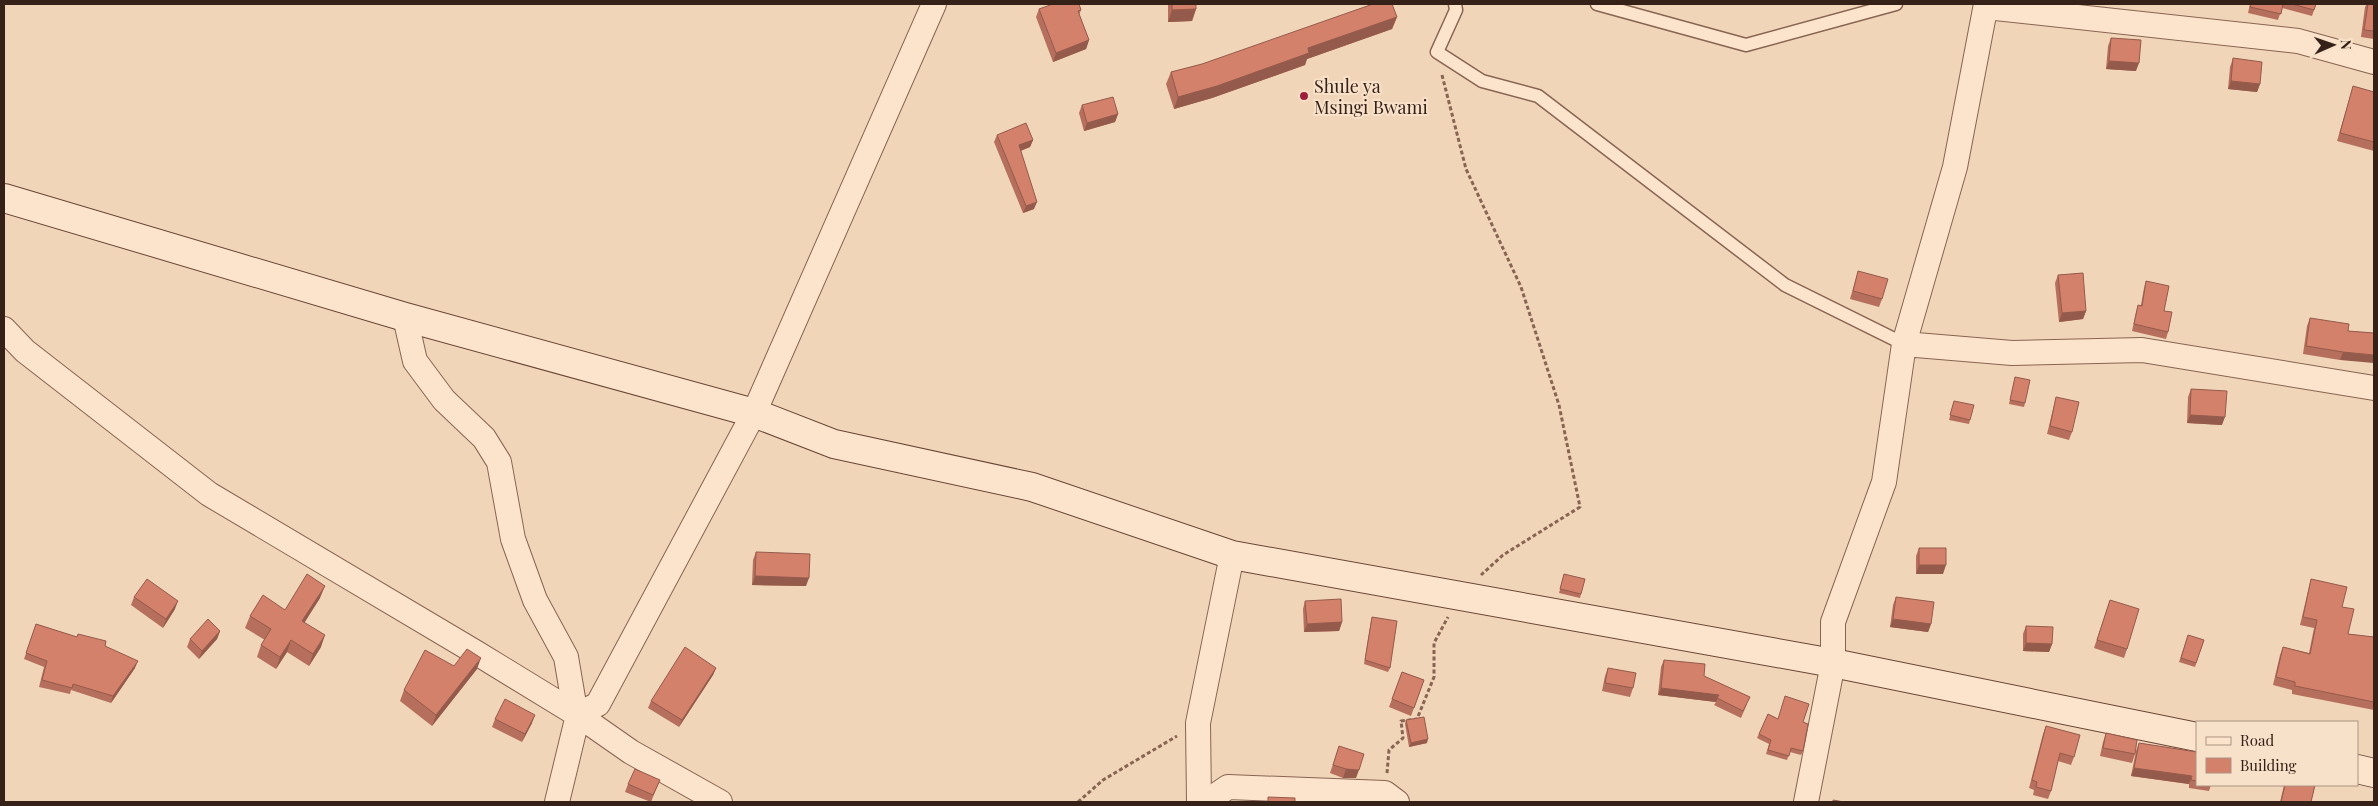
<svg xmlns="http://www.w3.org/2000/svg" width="2378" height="806" viewBox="0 0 2378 806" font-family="'Playfair Display',serif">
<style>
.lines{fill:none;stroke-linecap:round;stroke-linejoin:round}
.lane-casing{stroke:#886452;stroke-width:15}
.street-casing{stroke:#886452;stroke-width:26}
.secondary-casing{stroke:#6a4536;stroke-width:30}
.path{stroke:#886452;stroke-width:3;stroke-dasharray:4 2.5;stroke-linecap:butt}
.lane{stroke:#fce4cc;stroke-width:12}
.street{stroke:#fce4cc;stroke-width:24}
.secondary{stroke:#fce4cc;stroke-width:28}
.wall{fill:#b56f5c}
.shaded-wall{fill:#945a4b}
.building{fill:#d3816b;stroke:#945a4b}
.poi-dot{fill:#9c1e38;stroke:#f8e1c9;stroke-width:2}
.labels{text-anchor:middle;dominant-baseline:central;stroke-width:4;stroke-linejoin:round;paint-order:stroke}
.poi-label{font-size:18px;fill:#362119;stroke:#f8e1c9;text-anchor:start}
</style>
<rect width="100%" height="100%" fill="#f1d5b9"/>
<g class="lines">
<defs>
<path id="lane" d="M1455,4L1456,10L1437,52L1482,81L1538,96L1785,285L1904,344
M1597,4L1746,45L1896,4"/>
<path id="street" d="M1986,7L2298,41L2374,62
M405,317L415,361L444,400L484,438L499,462L513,539L535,600L566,657L575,710L578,715L557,802
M4,329L25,351L209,494L475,652L578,715L631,752L720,802
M1904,344L2012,353L2142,350L2374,388
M578,715L598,704L754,413L934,4
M1199,802L1198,723L1232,555
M1206,802L1228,787L1385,793L1397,802
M1806,802L1833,663V622L1884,482L1904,344L1955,167L1986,4"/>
<path id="secondary" d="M4,198L405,317L754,413L834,444L1032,487L1232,555L1833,663L2197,737
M2357,769L2374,773"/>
</defs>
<use href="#lane" class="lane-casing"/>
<use href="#street" class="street-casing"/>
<use href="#secondary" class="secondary-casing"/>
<path class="path" d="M1442,75L1466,169L1521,287L1559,405L1580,507L1503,555L1481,575
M1387,773L1389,750L1403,738L1401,721L1417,719L1434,677V643L1448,617
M1078,802L1103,780L1177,736"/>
<use href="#lane" class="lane"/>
<use href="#street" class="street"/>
<use href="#secondary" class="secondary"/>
</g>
<path class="wall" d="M1168,4H1196V9L1192,21L1168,22Z
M2250,4H2316L2312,16L2282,8L2278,20L2248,13Z
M2367,4H2374V39L2361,37L2365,7Z
M1039,9L1081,10L1079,15L1089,40L1086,49L1053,62L1036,17Z
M1397,17L1392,29L1307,59L1305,65L1212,98L1174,109L1166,84L1171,72Z
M2111,38L2136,71L2106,69L2108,46Z
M2233,58L2260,84L2257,92L2228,89L2230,67Z
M2353,86L2374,92V151L2337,141Z
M1082,105L1118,114L1115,122L1084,131L1079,113Z
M997,135L1033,140L1030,147L1021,151L1034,209L1023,213L994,142Z
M1858,271L1882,299L1879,307L1850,299Z
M2058,275L2086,311L2083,319L2059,322L2055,283Z
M2146,281L2164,311L2168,332L2166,339L2132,331L2136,312L2138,305H2141L2144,288Z
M2310,318L2348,331L2374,333L2340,360L2303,354L2307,326Z
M2015,377L2025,403L2024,407L2009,404Z
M2191,389L2222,425L2187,423L2188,397Z
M2056,397L2072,432L2069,440L2047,434L2054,405Z
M1954,401L1970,420L1969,424L1949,420Z
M1919,548L1943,574H1916V556Z
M756,552L806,586L752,585L753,560Z
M1564,574L1581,594L1580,598L1559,593Z
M2311,579L2342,607L2348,634L2374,637V710L2292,694V690L2273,685L2280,655L2283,647L2309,653L2314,628L2300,625L2309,587Z
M134,597L175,609L163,628L131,605Z
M1896,597L1931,624L1928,632L1890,627L1893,605Z
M320,598L304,622L321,647L309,666L287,652L276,669L257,657L261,645L265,640L245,628L250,616L285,610Z
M2110,600L2127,649L2124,658L2094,648Z
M1305,601L1342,622L1339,631L1304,632L1303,609Z
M1372,617L1390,668L1388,672L1364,664L1371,621Z
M36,624L105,646L135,668L111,703L71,690L70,694L39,687L44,667L24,659Z
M2026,626L2052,644L2049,652L2023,651V634Z
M220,631L217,639L199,659L187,647L190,639Z
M2188,635L2204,640L2195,667L2179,662Z
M1664,660L1704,676L1747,704L1741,718L1714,705L1716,702L1658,695L1661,667Z
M454,666L477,669L432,726L400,701L404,690Z
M716,668L713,675L679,727L648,708L651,701Z
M1608,668L1633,688L1630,697L1602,691L1605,676Z
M1402,672L1424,680L1411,716L1389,707Z
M1768,714L1778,719L1803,722V751L1801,755L1790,752L1787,760L1766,754L1769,744L1757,738Z
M495,719L532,723L522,742L492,727Z
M1406,720L1427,743L1409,747L1405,724Z
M2046,726L2074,757L2071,765L2058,761L2051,791L2048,799L2033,795L2034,790L2029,788L2043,734Z
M2106,733L2135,754L2132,763L2100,756L2103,742Z
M2139,743L2197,752V785H2211L2209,791L2189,788V784L2131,776L2136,751Z
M1339,746L1356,778H1343L1330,773Z
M660,780L651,802L625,792L628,784Z
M2284,785H2315L2311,802H2280Z"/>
<path class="shaded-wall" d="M1196,9L1192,21L1168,22L1172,10Z
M1397,17L1392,29L1307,59L1305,65L1212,98L1174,109L1178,97L1308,48Z
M1089,40L1086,49L1053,62L1056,53Z
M2109,61L2139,63L2136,71L2106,69Z
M2231,81L2260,84L2257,92L2228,89Z
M1118,114L1115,122L1084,131L1087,123Z
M1033,140L1030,147L1016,152L1019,145Z
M1037,202L1034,209L1023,213L1026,206Z
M2086,311L2083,319L2059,322L2062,313Z
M2343,352L2374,355V363L2340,360Z
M2190,415L2225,417L2222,425L2187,423Z
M1919,565H1946L1943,574H1916Z
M755,576L809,578L806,586L752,585Z
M325,586L320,598L298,633L302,621Z
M178,601L175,609L163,628L166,619Z
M1893,619L1931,624L1928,632L1890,627Z
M1342,622L1339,631L1304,632L1307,624Z
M220,631L217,639L199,659L202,651Z
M325,635L321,647L309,666L313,654Z
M291,640L287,652L276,669L280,657Z
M2026,643L2052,644L2049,652L2023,651Z
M481,658L477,669L432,726L436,715Z
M138,661L135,668L111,703L113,696Z
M716,668L713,675L679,727L682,720Z
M1661,688L1719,695L1716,702L1658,695Z
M535,715L532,723L522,742L525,734Z
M1428,739L1427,743L1409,747L1411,743Z
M2134,768L2192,776L2189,784L2131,776Z
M1346,769L1359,770L1356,778H1343Z"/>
<path class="building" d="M1053,4H1079L1081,10L1078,11L1089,40L1056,53L1039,9Z
M1172,4H1196V9L1172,10Z
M1373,4H1392L1397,17L1308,48L1309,53L1217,86L1178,97L1171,72L1202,64Z
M2251,4H2283L2281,14L2250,7Z
M2292,4H2316L2314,10Z
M2368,4H2374V31L2364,30Z
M2111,38L2141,40L2139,63L2109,61Z
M2233,58L2262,62L2260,84L2231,81Z
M2353,86L2374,92V142L2340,133Z
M1113,97L1118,114L1087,123L1082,105Z
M1026,123L1033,140L1019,145L1037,202L1026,206L997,135Z
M1858,271L1888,279L1882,299L1853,291Z
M2083,273L2086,311L2062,313L2058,275Z
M2146,281L2169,286L2164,311L2172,312L2168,332L2134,324L2138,305L2142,306Z
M2310,318L2349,324L2348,331L2374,333V355L2343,352L2306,346Z
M2015,377L2030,380L2025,403L2010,400Z
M2191,389L2227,391L2225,417L2190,415Z
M2056,397L2079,402L2072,432L2050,426Z
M1954,401L1974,405L1970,420L1950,415Z
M1919,548H1946V565H1919Z
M756,552L810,554L809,578L755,576Z
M307,574L325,586L302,621L325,635L313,654L291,640L280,657L261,645L271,629L250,616L263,595L285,610Z
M1564,574L1585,579L1581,594L1560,589Z
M147,579L178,601L166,619L134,597Z
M2311,579L2347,587L2342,607L2354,609L2348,634L2374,637V702L2295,686V682L2276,677L2283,647L2310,654L2317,620L2303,617Z
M1896,597L1934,602L1931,624L1893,619Z
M1341,599L1342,622L1307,624L1305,601Z
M2110,600L2139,609L2127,649L2097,640Z
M1372,617L1397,621L1390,668L1365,660Z
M208,619L220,631L202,651L190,639Z
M36,624L77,637L78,634L106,641L105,646L138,661L113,696L73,684L72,688L42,680L47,661L26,653Z
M2026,626L2053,627L2052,644L2026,643Z
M2188,635L2204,640L2196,663L2181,658Z
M685,647L716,668L682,720L651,701Z
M467,649L481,658L436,715L404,690L425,650L454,666Z
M1664,660L1705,664L1704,676L1750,697L1743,711L1717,698L1719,695L1661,688Z
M1608,668L1636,673L1633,688L1605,683Z
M1402,672L1424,680L1414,708L1392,699Z
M1785,696L1809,704L1803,722L1808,724L1803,751L1791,748L1789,756L1768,750L1771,740L1759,734L1768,714L1778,719Z
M505,699L535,715L525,734L495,719Z
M1424,717L1428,739L1411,743L1406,720Z
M2046,726L2080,735L2074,757L2060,753L2051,791L2036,787L2037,782L2032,780Z
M2106,733L2137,740L2135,754L2103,748Z
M2139,743L2197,752V781L2191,780L2192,776L2134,768Z
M1339,746L1364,754L1359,770L1346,769L1333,765Z
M635,769L660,780L653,795L628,784Z
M2285,785H2315L2311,802H2281Z
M1268,797L1295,798V802H1268Z
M1833,800L1844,802H1833Z"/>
<circle class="poi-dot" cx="1304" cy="96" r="5"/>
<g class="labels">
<g class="poi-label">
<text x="1314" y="86">Shule ya<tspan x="1314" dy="21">Msingi Bwami</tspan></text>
</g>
</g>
<rect width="2378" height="806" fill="none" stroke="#362119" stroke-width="10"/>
<rect x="2196" y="721" width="162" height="65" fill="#f8e1c9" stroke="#aa9483"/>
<rect x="2206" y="737" width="25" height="8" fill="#fce4cc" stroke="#aa9483"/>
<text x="2240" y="746" font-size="15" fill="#362119">Road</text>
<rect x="2206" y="758" width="25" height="15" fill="#d3816b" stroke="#aa9483"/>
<text x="2240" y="771" font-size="15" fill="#362119">Building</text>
<g transform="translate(2333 45) rotate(88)" stroke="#f8e1c9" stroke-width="4" paint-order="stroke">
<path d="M0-4L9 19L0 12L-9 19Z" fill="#362119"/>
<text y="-8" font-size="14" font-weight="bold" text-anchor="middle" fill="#362119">N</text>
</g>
</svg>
